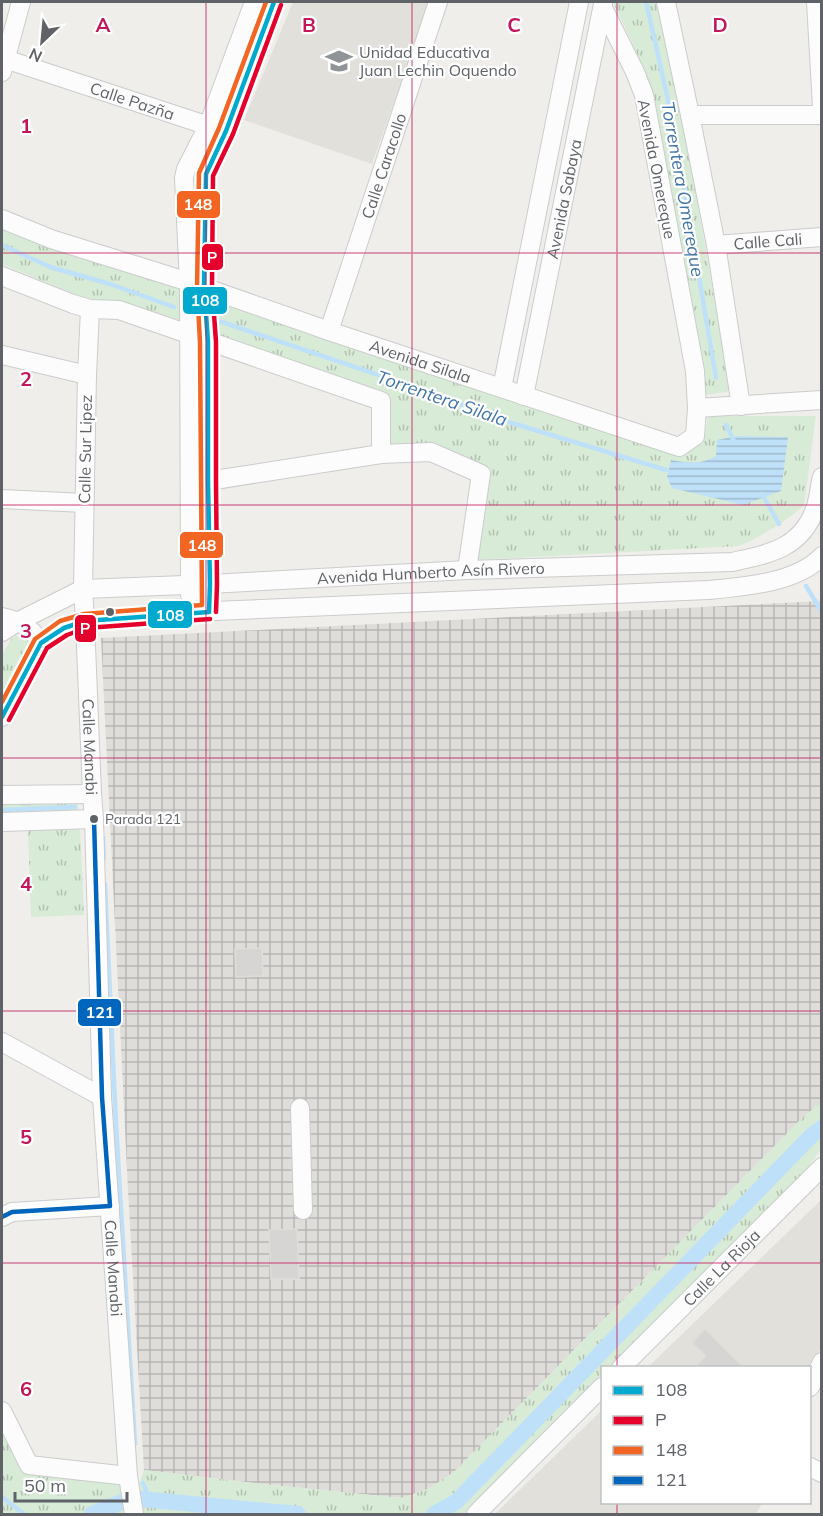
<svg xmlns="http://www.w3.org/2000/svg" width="823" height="1516" viewBox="0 0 823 1516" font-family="Mulish,sans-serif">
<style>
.industrial{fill:url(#industrial-grid)}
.education{fill:#e2e0da}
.grass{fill:url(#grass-tufts)}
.water{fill:url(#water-rules)}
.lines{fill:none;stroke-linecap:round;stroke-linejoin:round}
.stream{stroke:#bfe0f9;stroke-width:4.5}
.canal{stroke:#bfe0f9;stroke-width:16}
.building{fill:#d6d5d3;stroke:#deddd9;stroke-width:1.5}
.minor-casing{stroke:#cbcccc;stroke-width:20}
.minor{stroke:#fdfcfc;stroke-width:18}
.bus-1-casing{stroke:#fff;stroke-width:9}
.bus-2-casing{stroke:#fff;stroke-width:9}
.bus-3-casing{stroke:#fff;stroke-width:9}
.bus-4-casing{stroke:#fff;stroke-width:9}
.bus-1{stroke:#00a9ce;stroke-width:4.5}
.bus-2{stroke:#e4002b;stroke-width:4.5}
.bus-3{stroke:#f26522;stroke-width:4.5}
.bus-4{stroke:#0065bd;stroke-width:4.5}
.grid{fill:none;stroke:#c2185b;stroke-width:1.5;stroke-opacity:0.55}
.bus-dot{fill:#5f6368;stroke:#fff;stroke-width:2}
.labels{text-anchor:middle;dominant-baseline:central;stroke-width:4.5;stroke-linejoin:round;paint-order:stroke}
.bus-label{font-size:14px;fill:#5f6368;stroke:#fff;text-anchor:start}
.poi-label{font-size:16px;fill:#5f6368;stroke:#fff;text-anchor:start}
.street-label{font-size:16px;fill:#5f6368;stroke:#fff}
.water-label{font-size:18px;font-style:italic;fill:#4174aa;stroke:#fff}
.grid-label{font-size:20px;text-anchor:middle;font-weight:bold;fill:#c2185b;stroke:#fff;stroke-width:4.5;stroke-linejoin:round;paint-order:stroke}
.line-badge{stroke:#fff;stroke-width:2}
.badge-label{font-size:16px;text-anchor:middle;font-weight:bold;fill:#fff}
</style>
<defs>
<pattern id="industrial-grid" width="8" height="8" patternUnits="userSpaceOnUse" patternTransform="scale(1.5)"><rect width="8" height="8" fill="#dfddda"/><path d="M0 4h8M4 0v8" fill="none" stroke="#b8b7b5"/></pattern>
<pattern id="grass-tufts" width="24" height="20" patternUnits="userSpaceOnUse" patternTransform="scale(1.5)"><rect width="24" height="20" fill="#d8ebd6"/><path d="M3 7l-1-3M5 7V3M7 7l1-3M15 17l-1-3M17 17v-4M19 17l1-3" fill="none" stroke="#b2c2b1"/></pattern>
<pattern id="water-rules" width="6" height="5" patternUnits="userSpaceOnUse" patternTransform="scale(1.5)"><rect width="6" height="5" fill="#bfe0f9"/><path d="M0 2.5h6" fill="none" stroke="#9eb9cd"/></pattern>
</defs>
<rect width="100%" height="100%" fill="#efeeea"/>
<path class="industrial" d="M821,601V1102L801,1119L454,1472L428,1489L401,1498L272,1485L144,1470L128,1190L101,638Z"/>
<path class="education" d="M293,2H430L372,164L244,120Z
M821,1200V1347L810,1372V1368H647Z
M602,1410V1502L762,1503L756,1514H495Z"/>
<path class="grass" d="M614,2H656L681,111L731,391L706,395L646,73L614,4Z
M2,224L180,283V321L118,302L84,298L2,264Z
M212,300L678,456L704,442L708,416H816L804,505C785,522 763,536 739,546L477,560L488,469L434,442L391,445V396L214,335Z
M20,635L27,639L29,647L2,700V655L12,638Z
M78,801V812L2,814V803Z
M80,828L84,915L31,917L28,830Z
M821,1102V1149L806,1170L610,1367L602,1368V1375L464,1514H141L136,1492L144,1470L272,1485L401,1498L428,1489L454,1472L801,1119Z
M2,1428L23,1470L121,1483L127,1514H2Z"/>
<path class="water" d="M737,436L788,437L781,491L743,505L672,488L667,477L671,460C688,463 701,465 716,456L717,440Z"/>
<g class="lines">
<path class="stream" d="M646,2L673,122L716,378
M2,245L50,267L110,284L174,307
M219,321L423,390L512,423L666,470
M726,425L734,441
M762,494L779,524
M806,586L822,612
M2,810L75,807
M103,838L104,859
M105,884L116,1124L135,1444
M143,1483L150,1500
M2,1497L24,1514"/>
<path class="canal" d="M92,1514L124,1501L141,1499L298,1514
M434,1514L456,1502L812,1135L822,1128"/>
</g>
<path class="building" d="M262,948L263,976L236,977L235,949Z
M297,1229L299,1279H271L269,1230Z
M705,1329L744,1368H695L706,1356L692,1343Z"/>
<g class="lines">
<defs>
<g id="minor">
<path d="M666,2L690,115L716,245L741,406"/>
<path d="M816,2L822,107"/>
<path id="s1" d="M5,59L218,129"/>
<path d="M2,72L21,2"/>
<path d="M690,115H822"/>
<path id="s2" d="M2,219L51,239L189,282L329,331L679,447L695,436L697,408L695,371L644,95L635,72L603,8"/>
<path id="s3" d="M716,245L822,237"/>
<path d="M2,276L73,304L90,309L119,310L381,401V454"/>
<path id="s4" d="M90,309L87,375L83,589L85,621L92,794L94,819L102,1097L128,1476L134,1514"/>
<path id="s5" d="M329,331L438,2"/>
<path d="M2,355L87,375"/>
<path d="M502,388L579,2"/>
<path id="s6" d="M524,396L603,4"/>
<path d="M697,408L822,400"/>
<path d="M208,481L381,454L431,452L481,474L467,570"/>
<path d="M2,499L84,503"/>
<path d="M190,595L189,282L184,178L186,169L208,126L254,2"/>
<path d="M209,612L210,584L208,481V342L204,287L206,174L226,131L274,2"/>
<path d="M2,617C19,620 32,628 41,643"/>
<path id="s7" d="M2,632L19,621L83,589L210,584L467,570L732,562C768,554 801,549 815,509C819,499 819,487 822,477"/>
<path d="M2,717L41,643L64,628L85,621L191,612L708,590C742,587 797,583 822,556"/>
<path d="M2,795L92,794"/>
<path d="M2,822L94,819"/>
<path d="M2,1042L102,1097"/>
<path d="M300,1108L303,1210"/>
<path d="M2,1217L12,1212L110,1206"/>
<path id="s8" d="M621,1368L822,1167"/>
<path d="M810,1387L822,1362"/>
<path d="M2,1411L29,1465L128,1476"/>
<path d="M810,1467L822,1473"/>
<path d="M476,1514L602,1387"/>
</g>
</defs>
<use href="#minor" class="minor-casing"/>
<use href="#minor" class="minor"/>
<defs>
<path id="bus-1" d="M209,612L210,584L208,481V342L204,287L206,174L226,131L274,2
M2,717L41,643L64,628L85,621L209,612"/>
<path id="bus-2" d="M216,612L217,584L216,481V342L212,287L213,176L233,134L281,5
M9,720L47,648L67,635L86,628L210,619"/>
<path id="bus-3" d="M2,702L35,639L60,621L84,614L202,605L200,342L197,287L199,173L219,128L266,2"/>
<path id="bus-4" d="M94,819L102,1097L110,1206
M2,1217L12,1212L110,1206"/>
</defs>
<use href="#bus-1" class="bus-1-casing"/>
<use href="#bus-2" class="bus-2-casing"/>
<use href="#bus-3" class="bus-3-casing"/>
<use href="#bus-4" class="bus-4-casing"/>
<use href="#bus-1" class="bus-1"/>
<use href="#bus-2" class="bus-2"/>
<use href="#bus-3" class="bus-3"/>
<use href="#bus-4" class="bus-4"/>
</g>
<path class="grid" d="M206,2V1514M412,2V1514M617,2V1368M2,253H822M2,505H822M2,758H822M2,1011H822M2,1263H822M617,1502V1514"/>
<defs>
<symbol id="school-bare" viewBox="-9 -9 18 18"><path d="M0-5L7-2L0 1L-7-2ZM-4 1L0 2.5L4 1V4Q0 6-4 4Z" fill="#919496" stroke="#fff" stroke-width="2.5" paint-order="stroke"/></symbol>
</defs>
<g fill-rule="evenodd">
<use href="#school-bare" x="320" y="42" width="38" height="38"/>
</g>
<g class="bus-dot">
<circle cx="110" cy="612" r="5"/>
<circle cx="94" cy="819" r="5"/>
</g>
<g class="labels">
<g class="bus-label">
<text x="105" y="819">Parada 121</text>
</g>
<g class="poi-label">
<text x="359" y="52">Unidad Educativa<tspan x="359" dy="18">Juan Lechin Oquendo</tspan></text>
</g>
<g class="street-label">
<text stroke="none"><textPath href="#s1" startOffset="134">Calle Pazña</textPath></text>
<text stroke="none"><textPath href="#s5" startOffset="174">Calle Caracollo</textPath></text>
<text transform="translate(657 169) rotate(79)">Avenida Omereque</text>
<text stroke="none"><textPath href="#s6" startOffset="201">Avenida Sabaya</textPath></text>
<text stroke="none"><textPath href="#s3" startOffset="52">Calle Cali</textPath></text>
<text stroke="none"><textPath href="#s2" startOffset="442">Avenida Silala</textPath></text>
<text transform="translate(85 449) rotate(-89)">Calle Sur Lipez</text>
<text stroke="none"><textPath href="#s7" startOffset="440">Avenida Humberto Asín Rivero</textPath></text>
<text stroke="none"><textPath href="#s4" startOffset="438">Calle Manabi</textPath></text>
<text stroke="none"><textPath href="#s4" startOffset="960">Calle Manabi</textPath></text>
<text stroke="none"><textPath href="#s8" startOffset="142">Calle La Rioja</textPath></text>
</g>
<g class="water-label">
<text transform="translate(683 189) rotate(80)">Torrentera Omereque</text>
<text transform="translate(442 398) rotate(19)">Torrentera Silala</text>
</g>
</g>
<g class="grid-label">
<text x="103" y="32">A</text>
<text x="309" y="32">B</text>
<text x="514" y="32">C</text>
<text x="720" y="32">D</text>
<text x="26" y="133">1</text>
<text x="26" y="386">2</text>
<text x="26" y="638">3</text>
<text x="26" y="891">4</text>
<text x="26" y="1144">5</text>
<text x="26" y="1396">6</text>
</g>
<g class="line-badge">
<rect x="176" y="190" width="45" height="29" rx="6" fill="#f26522"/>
<rect x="201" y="243" width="23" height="28" rx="6" fill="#e4002b"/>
<rect x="182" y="286" width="46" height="29" rx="6" fill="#00a9ce"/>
<rect x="179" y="531" width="45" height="28" rx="6" fill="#f26522"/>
<rect x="147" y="600" width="46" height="29" rx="6" fill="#00a9ce"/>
<rect x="74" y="614" width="23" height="29" rx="6" fill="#e4002b"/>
<rect x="77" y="998" width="45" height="29" rx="6" fill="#0065bd"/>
</g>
<g class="badge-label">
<text x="198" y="210">148</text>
<text x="212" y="263">P</text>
<text x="205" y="306">108</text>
<text x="202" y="551">148</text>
<text x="170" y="621">108</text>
<text x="85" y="634">P</text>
<text x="100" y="1018">121</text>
</g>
<rect width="823" height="1516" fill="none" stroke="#5f6368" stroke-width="6"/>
<rect x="601" y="1366" width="210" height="138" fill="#ffffff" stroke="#bfc1c3" stroke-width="1.5"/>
<rect x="613" y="1386" width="30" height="9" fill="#00a9ce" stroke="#bfc1c3" stroke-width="1.5"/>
<text x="655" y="1396" font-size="18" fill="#5f6368">108</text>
<rect x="613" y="1416" width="30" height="9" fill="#e4002b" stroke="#bfc1c3" stroke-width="1.5"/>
<text x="655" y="1426" font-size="18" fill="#5f6368">P</text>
<rect x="613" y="1446" width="30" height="9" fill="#f26522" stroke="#bfc1c3" stroke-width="1.5"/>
<text x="655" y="1456" font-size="18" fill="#5f6368">148</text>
<rect x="613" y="1476" width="30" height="9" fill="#0065bd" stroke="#bfc1c3" stroke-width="1.5"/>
<text x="655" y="1486" font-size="18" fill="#5f6368">121</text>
<g transform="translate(42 42) rotate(206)" stroke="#ffffff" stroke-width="4.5" paint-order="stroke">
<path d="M0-4.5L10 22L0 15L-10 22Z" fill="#5f6368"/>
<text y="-9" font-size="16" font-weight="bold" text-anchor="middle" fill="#5f6368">N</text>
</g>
<path d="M15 1492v9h112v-9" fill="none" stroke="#5f6368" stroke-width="3"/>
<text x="24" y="1492" font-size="18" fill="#5f6368" stroke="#ffffff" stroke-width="4.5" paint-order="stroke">50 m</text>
</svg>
